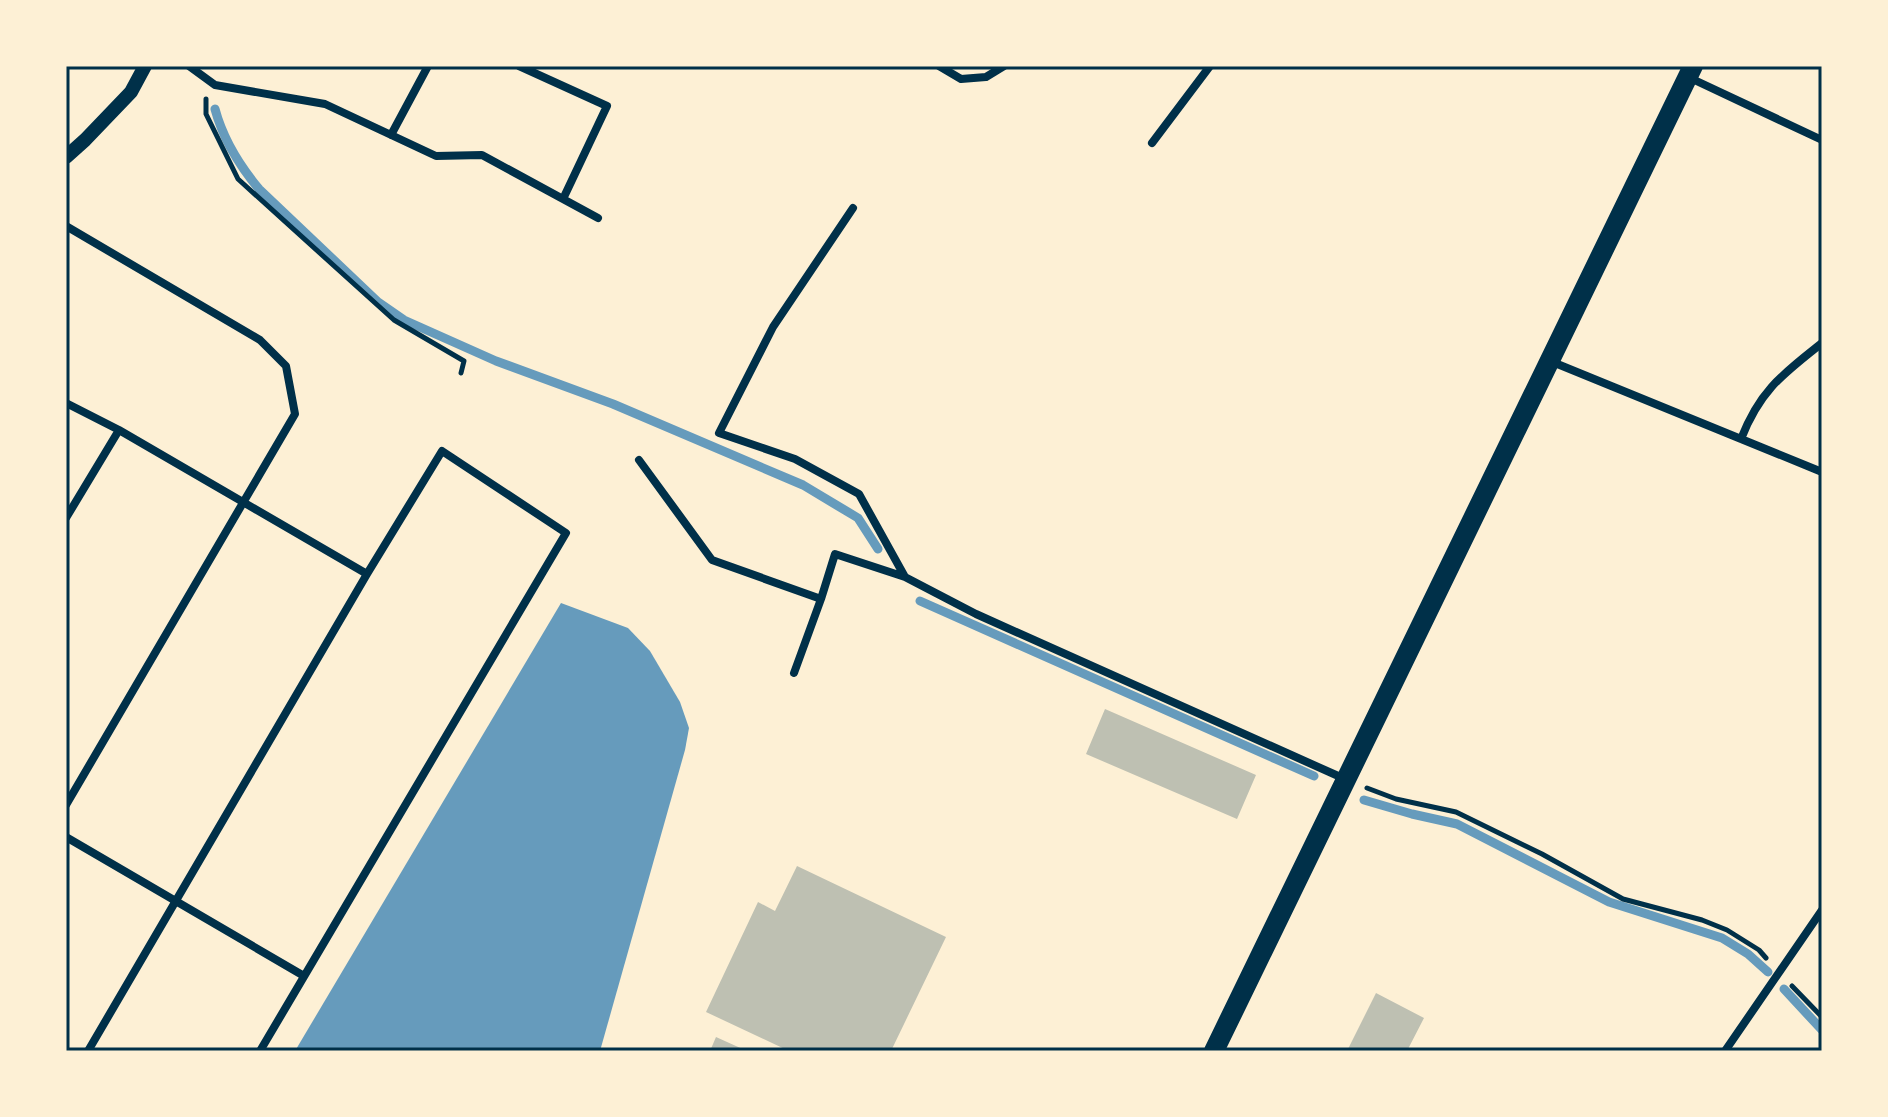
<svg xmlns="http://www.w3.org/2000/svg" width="1888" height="1117" viewBox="0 0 1888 1117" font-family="Bitter,serif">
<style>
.water{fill:#669bbc}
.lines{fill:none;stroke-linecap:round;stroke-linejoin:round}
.stream{stroke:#669bbc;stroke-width:9}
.building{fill:#bec0b2}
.path{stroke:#003049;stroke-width:5}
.minor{stroke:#003049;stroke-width:8}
.tertiary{stroke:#003049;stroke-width:14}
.primary{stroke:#003049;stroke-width:20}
.neatline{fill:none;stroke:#003049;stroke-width:3}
</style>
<rect width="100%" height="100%" fill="#fdf0d5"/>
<path class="water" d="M561,603L628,628L650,651L680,702L689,728L685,750L600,1051H295Z"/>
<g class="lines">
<path class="stream" d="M215,109C223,139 239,165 259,189L378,302L404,320L496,361L613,404L803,485L858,518L878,549
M920,601L1314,776
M1364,800L1412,814L1457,824L1609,902L1722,938L1748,954L1768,972
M1784,989L1822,1030"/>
</g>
<path class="building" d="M1105,709L1256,775L1237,819L1086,754Z
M797,866L946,937L891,1051H789L706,1012L758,902L775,911Z
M1376,993L1424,1018L1407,1051H1347Z
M716,1037L747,1051H710Z"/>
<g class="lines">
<path class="path" d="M206,99V114L238,179L394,320L464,361L461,373
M1367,788L1396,799L1456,812L1542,854L1623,899L1702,920L1727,930L1759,950L1766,958
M1792,986L1822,1017"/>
<path class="minor" d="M189,66L215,85L325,104L436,156L482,155L598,218
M519,66L607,106L563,199
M939,66L961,79L986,77L1004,66
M1688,77L1822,140
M391,135L428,66
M1152,143L1210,66
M853,208L773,327L719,433L795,459L859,494L905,577L976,614L1345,779
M66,226L260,340L286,366L295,414L66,805
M1550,361L1822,472
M66,403L119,430L367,574
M1741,439C1760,390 1783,374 1822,343
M639,460L712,560L821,599
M66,518L119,430
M794,673L821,599L835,554L905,577
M66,837L304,976
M88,1051L367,574L442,451L566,533L260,1051
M1725,1051L1822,910"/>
<path class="tertiary" d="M66,157L85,140L131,92L145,66"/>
<path class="primary" d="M1214,1051L1693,66"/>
</g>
<rect width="1888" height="1117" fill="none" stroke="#fdf0d5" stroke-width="136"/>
<rect x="68" y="68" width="1752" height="981" class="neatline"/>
</svg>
